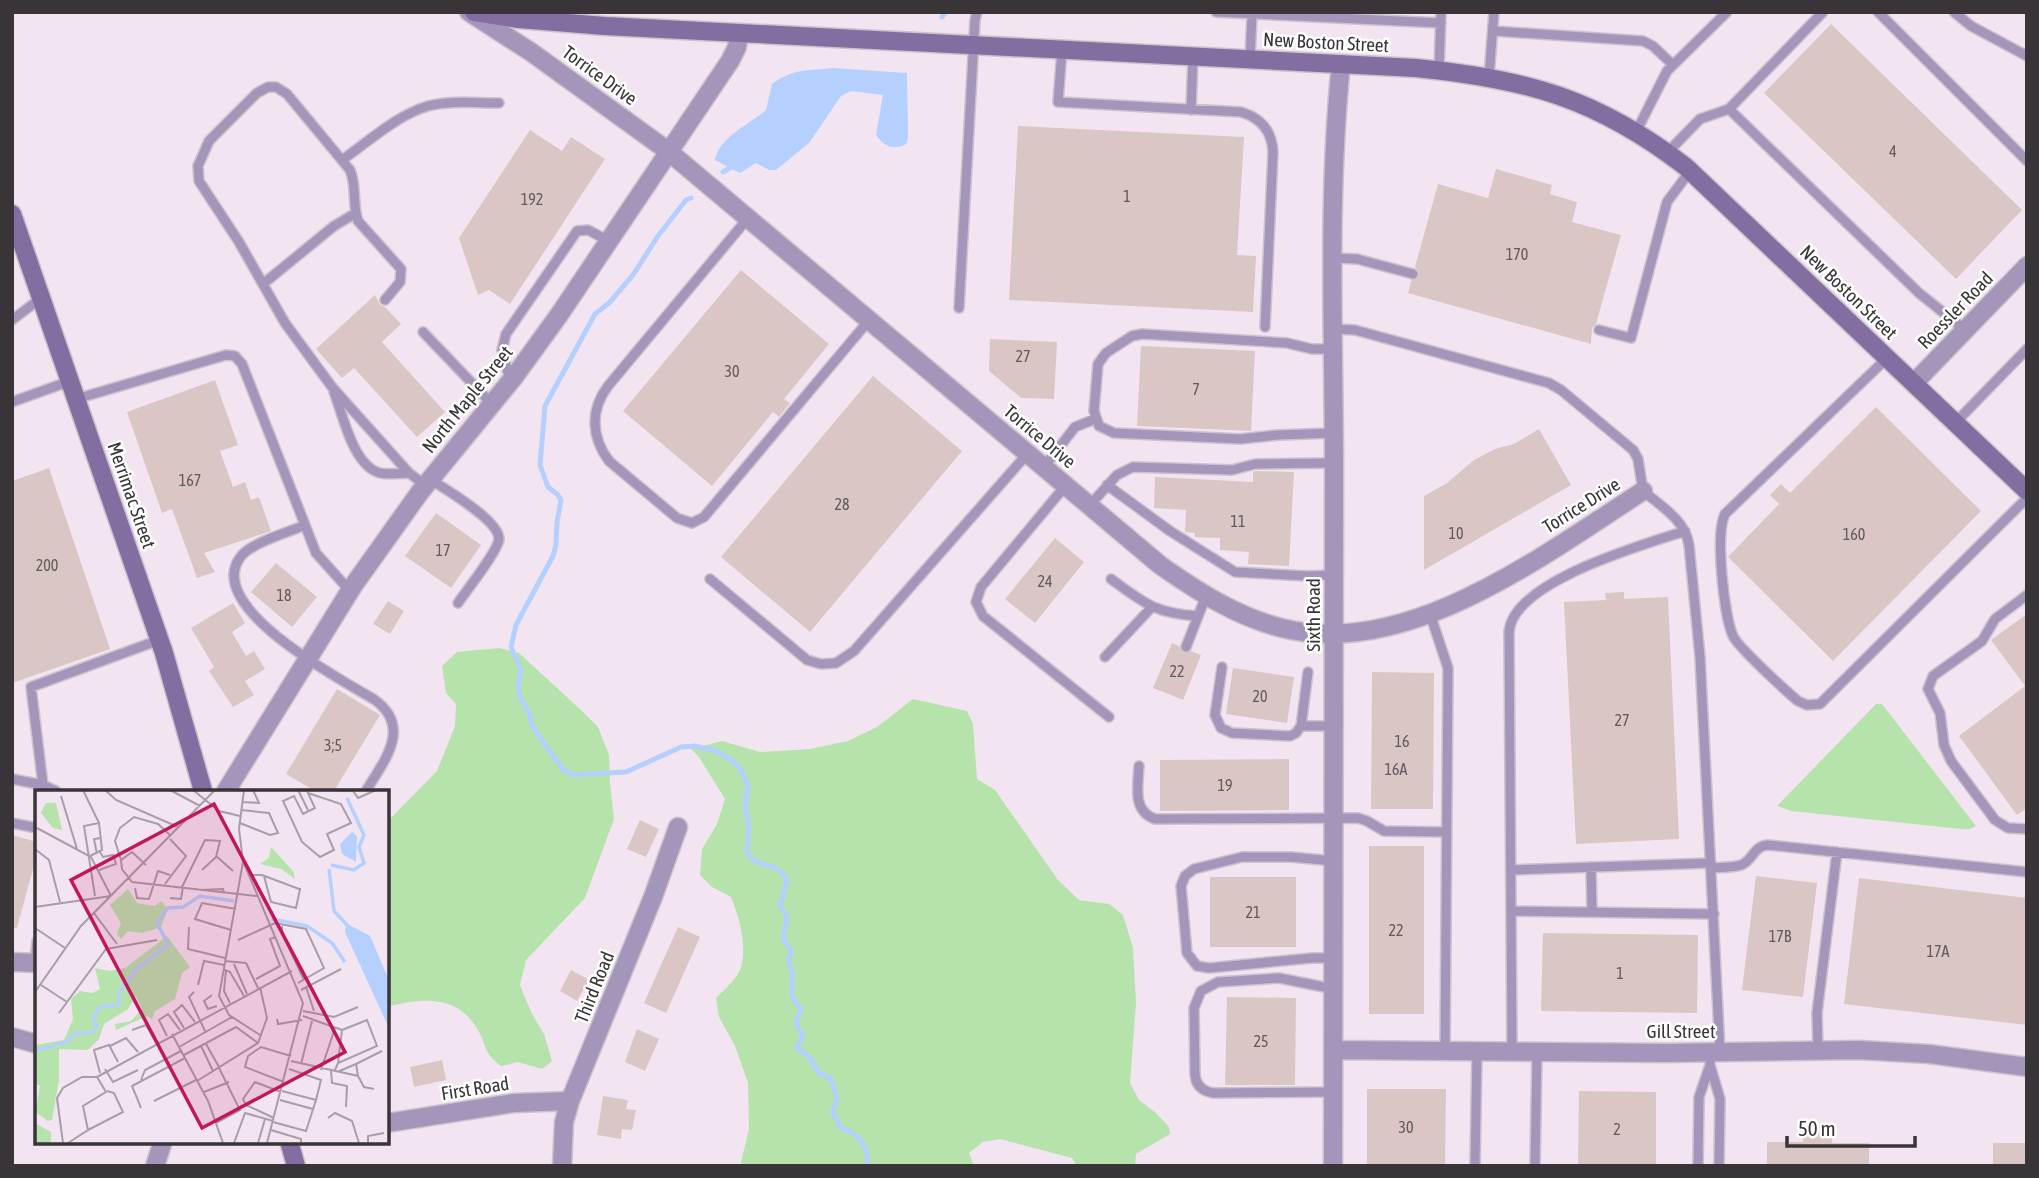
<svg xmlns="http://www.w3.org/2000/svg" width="2039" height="1178" viewBox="0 0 2039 1178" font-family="'Asap Condensed',sans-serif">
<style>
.green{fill:#b6e3ac}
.water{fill:#b5d0fe}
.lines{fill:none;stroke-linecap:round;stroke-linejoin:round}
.stream{stroke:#b5d0fe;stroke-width:5}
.building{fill:#dac7c5}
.service-casing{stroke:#cdc2cc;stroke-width:12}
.minor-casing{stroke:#cdc2cc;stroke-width:21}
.secondary-casing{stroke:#cdc2cc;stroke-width:21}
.service{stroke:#a496ba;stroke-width:9}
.minor{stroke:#a496ba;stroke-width:18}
.secondary{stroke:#836ea1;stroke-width:18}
.labels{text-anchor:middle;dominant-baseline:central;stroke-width:5;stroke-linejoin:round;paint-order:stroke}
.number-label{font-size:16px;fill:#61595b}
.street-label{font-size:19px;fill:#393438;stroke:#fff}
.inset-river{fill:none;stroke:#b5d0fe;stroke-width:3.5}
.inset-road{fill:none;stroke:#a89ea7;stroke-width:2}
.view{fill:#c2185b;fill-opacity:0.15;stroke:#c2185b;stroke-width:3.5}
.inset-edge{fill:none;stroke:#393438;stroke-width:3.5}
</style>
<rect width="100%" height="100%" fill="#f2e5f1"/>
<path class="green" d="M499,648L519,653L582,711L598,727L609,755L610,783L614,819L585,898L526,960L520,985L532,1014L544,1034L552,1061L542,1069L518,1062L501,1066C482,1051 488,1048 478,1030C457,994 422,998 387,1007V822L437,771L455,726L456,704L446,693L442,666L457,652Z
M913,699L967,711L973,724L977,779L995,790L1058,880L1079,900L1109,904L1123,915L1133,948L1136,1003L1130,1083L1139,1100L1155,1112L1169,1127L1170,1134L1136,1154L1135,1166H1077L1072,1158L1000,1139L983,1142L969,1153L974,1166H740L749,1129L748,1083L735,1046L719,1017L716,998C725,989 740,977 742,963C746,941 739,917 731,897L712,887L700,875L702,849L717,824L725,799L699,757L691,749L722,741L760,752L810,749L848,741L877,727Z
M1876,704H1882L1976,826L1970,829H1961L1791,811L1777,806Z"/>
<path class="water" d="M833,68L907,73L908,138L906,144C893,151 884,146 876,135L883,95L851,91L841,96L809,143L776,170H769L756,163L740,173L715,160C719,137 750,124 766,110L772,84C794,68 807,71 833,68Z"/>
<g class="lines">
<path class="stream" d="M942,17L946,12
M723,172L735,165
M691,198L686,200L658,236L633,275L609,303L595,314L545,406L540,465L548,487L558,495L561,500L557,522L556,545L553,556L516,625L511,647L521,670L518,686L520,698L530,714L532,726L563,770L574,775L626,772L681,747L695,746L716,751L733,761L741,770L748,786L745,805L749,825L747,854C759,870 777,859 787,881L780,906L787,917L783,938L792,952L788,960L792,972V996L801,1010C796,1019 794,1027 803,1034L797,1049L808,1055L819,1073L830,1078L837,1097L833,1113L841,1128C858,1133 870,1147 867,1166"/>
</g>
<path class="building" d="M1831,24L2022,210L1956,279L1764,93Z
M1018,126L1244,137L1237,255L1256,256L1253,312L1009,300Z
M530,130L562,151L571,137L605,159L510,304L489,290L478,295L459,238Z
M1496,169L1552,185L1550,194L1577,202L1572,222L1621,235L1596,324L1592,328L1591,344L1408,293L1411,281L1419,276V272L1415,267L1438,184L1488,198Z
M741,270L829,344L784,399L790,403L779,417L773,412L712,486L623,411Z
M375,295L380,305L385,307L401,324L382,342L445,412L417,437L354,368L342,378L316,349Z
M990,339L1057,342L1054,399L1021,398L989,371Z
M1141,346L1255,351L1251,431L1137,426Z
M873,376L962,451L810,632L721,557Z
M215,380L238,445L220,451L233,487L245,482L251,500L259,497L271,531L204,553L215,572L197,578L172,509L162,513L127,412Z
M1876,407L1981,511L1833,661L1728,557L1779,504L1770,495L1781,484L1790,493Z
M1539,429L1571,485L1424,570V496L1447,483L1474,460L1495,449L1514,444Z
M49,468L110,649L12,683V481Z
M1256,471L1294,472L1289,566L1248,564L1249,552L1220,550V538L1195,537V533L1185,532L1186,510L1154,508L1155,477L1253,482V472Z
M436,513L481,545L451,588L405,556Z
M1055,538L1084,562L1035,623L1005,599Z
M276,563L317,597L292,627L251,592Z
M1624,592V599L1668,597L1679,839L1576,844L1564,602L1606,600L1605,593Z
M388,601L404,611L390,634L373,624Z
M233,603L245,623L232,632L246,656L254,651L265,669L245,681L254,695L233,707L209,671L214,667L191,628Z
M2027,614V808L2017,815L1959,736L2025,686L1991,640Z
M1172,643L1179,646L1183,653L1191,651L1201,655L1183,700L1153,688Z
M1233,668L1294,677L1287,723L1226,714Z
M1372,672L1434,673L1433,809H1371Z
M337,689L380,715L334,791H315L286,774Z
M1289,759V810L1160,811V760Z
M640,820L659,829L646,857L627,849Z
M12,835L37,842V854L17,928H12Z
M1369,846H1424V1014H1369Z
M1756,876L1817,883L1803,997L1742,990Z
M1210,877H1296V947H1210Z
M1859,878L2027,898V1025L1844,1004Z
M678,927L700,937L666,1013L644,1003Z
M1543,933L1698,935L1697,1013L1541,1011Z
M571,970L589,980L577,1001L560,991Z
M1227,997L1296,998L1295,1085H1225Z
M637,1029L659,1039L645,1071L625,1062Z
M442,1060L446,1080L414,1087L410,1067Z
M1367,1089H1446L1445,1166H1367Z
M1579,1091L1656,1092V1166H1578Z
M603,1096L628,1100L626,1109L636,1110L632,1130L622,1129L621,1139L597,1135Z
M1803,1127H1832V1143H1869V1166H1767V1142H1803Z
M1993,1143H2027V1166H1993Z"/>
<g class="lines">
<defs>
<path id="service" d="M1216,12L1441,23
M1878,12L2027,161
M1954,12L1971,26L2027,56
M1494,31L1643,41L1653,46L1673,65
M1062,50L1058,102L1241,112C1261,118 1272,131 1273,152L1265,327
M1250,60L1252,14
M1439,70L1441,12
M1489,77L1494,12
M1729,109L1919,293L1965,330
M1191,110L1193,57
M1636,132L1667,71L1727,12
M1667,153L1700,119L1729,109L1823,12
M342,160C368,142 397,115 428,106C450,100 476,103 499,103
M748,218L608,386C590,410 591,437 609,461L677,518L692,523L704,517L870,319
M1334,258L1357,259L1413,274
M263,284L334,226L356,213
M385,300L400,282L401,269L358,221C352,204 357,186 350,170L287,94L276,87H268L257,93L209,141L198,166L199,181L239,242L285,323L332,387L409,473L425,485
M959,308L975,20L977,12
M12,320L41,298
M1334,329L1355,330L1549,383L1561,390L1633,450L1638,459L1643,491C1661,506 1685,520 1689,545L1700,657L1720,1052
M1599,330L1631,338L1667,202L1690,171
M423,332L492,404
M1334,349H1312L1287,343L1142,334L1132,336L1106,353L1098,364L1094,411L1099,426L1114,433L1240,439L1278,435L1334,433
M1887,358L1725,514C1715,534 1724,616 1733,636C1738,647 1787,692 1798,701L1807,705L1820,704L2027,498
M510,380L502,350L506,334L577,231L588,230L609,241
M334,392C343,415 353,466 380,473C389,475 399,473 409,473
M76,399L226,355L235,356L242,364L316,553L350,591
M12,402L70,381
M1955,423L2027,349
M1044,467L1075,427L1095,419
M430,479C446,490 499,520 499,539C498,551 466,591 458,603
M1066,485L981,587L976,602L983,616L1109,717
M1107,485L1170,531L1235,572L1307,576L1334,575
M1090,505L1117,475L1133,467L1232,470L1255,464L1334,463
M305,525C289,532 254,542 242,555C199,606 344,681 375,700C413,728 383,762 366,791
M710,579L807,660L821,664L836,663L854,651L1028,453
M1111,579C1146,604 1154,613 1198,616
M2027,595L1995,619L1982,641L1933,676L1928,689L1940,713L1944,745L1951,761L1995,820L2008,828L2027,829
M1430,614L1448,668L1445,1051
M1186,647L1206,596
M1105,657L1151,608
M1222,667L1215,715L1221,728L1232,733L1290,736L1296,733L1301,726L1308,672
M1301,726H1335
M1139,766C1138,786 1132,811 1155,819L1358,818L1367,821L1384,831L1446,832
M12,779L43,785
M56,791L43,785L31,687L159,640
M12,823L37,828
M1591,867L1592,912
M1711,868C1720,867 1732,868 1741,865C1753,861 1753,846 1768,845L2027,872
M1511,870L1711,863
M1511,911L1714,914
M1334,958H1312L1209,968L1197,966L1187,953L1181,886L1185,876L1194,869L1242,857H1291L1334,861
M35,963L37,941
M1818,1050L1817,1013L1837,852
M1512,1052L1509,632C1513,581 1643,545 1685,531
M1710,1065L1720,1099L1719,1166
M1334,1092L1213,1093C1202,1091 1196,1085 1195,1075L1194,1008L1201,991L1218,982L1279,978L1334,989
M1475,1166L1477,1051
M1535,1166L1537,1052
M1698,1166L1699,1097L1710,1065V1052"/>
<path id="minor" d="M469,12L531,52L668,151L1160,565C1197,591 1237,617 1282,628C1407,660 1543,555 1643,491
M1914,383L2027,266
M226,791L353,586L420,492L514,377L559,315L730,61L737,47L739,34
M12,962L37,963
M12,1037L37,1044
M1334,1050L1666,1053L1859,1050L1929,1054L2027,1067
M387,1123L514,1103L570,1101
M155,1166L163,1141
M562,1166L564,1122L570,1101L653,897L678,827
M1333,1166C1334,935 1334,704 1334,474C1334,338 1327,200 1341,64"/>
<path id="secondary" d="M474,12L519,19L605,26L1416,68C1526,79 1597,98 1686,167L2027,491
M12,214L164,653L203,791
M289,1141L296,1166"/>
</defs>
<use href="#service" class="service-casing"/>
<use href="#minor" class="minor-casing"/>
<use href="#secondary" class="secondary-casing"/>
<use href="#service" class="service"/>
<use href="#minor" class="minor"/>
<use href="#secondary" class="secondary"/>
</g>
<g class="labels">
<g class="number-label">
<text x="1893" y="151">4</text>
<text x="1127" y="196">1</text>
<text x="532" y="199">192</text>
<text x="1517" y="254">170</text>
<text x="1023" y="356">27</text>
<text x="732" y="371">30</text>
<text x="1196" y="389">7</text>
<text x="190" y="480">167</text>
<text x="842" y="504">28</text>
<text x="1238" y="521">11</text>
<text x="1456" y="533">10</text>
<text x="1854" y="534">160</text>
<text x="443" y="550">17</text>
<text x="47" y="565">200</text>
<text x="1045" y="581">24</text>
<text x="284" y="595">18</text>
<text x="1177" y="671">22</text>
<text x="1260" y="696">20</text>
<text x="1622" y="720">27</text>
<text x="1402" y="741">16</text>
<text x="333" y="745">3;5</text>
<text x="1396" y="769">16A</text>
<text x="1225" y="785">19</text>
<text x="1253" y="912">21</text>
<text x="1396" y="930">22</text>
<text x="1780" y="936">17B</text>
<text x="1938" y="951">17A</text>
<text x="1620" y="973">1</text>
<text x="1261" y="1041">25</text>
<text x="1406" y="1127">30</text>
<text x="1617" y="1129">2</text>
</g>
<g class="street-label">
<text transform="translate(1326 42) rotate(3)">New Boston Street</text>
<text transform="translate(600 75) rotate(36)">Torrice Drive</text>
<text transform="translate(1849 292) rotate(44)">New Boston Street</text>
<text transform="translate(1955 310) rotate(-46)">Roessler Road</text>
<text transform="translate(467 399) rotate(-51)">North Maple Street</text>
<text transform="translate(1040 436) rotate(40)">Torrice Drive</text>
<text transform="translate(132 495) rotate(71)">Merrimac Street</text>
<text transform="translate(1581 505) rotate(-32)">Torrice Drive</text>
<text transform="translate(1313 615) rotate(-90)">Sixth Road</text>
<text transform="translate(594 987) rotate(-68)">Third Road</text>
<text x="1681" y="1031">Gill Street</text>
<text transform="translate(475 1088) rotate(-9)">First Road</text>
</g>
</g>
<g transform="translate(35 790)">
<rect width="354" height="354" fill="#f2e5f1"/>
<path d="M11,13H21L27,40L18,38L6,23ZM236,57L258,81L260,89L246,79L225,74L234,68ZM93,99L102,113L120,116L126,111L133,119L126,137L107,143L93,141L86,149L82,144L86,133L75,115ZM132,146L155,177L147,183L140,209L120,221L117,229L112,226L81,240L80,234L96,231L107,219L101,206L93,219L69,234L64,249L53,260L24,259V290L17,330L13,331L0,322L5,296L0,293V255L29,250L38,229L36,209L45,201L57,203L65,199L60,178L75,181L90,178ZM0,333L16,342V353H0Z" fill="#b6e3ac"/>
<path d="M317,42L322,46L321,72L307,64L305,54ZM311,133L335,146L353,188V236L310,142Z" fill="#b5d0fe"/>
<path class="inset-river" d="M296,75L319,80L329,73L324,57L329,45L312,8M294,79L299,121L312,135M237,129L272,136L297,153L310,172M0,261L34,251L39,243H55L62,237L58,228L65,217L84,215V202L103,178L133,154L122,133L133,118L148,117L165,106L199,111"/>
<path class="inset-road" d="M48,0L64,33L67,60L55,66M70,0L81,10L143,37M135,0L165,16M158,0L184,21L205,26M209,0L204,39L208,71L268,213L232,353M263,0L273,20M296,0L318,1M318,1L323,8L341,0M273,3L306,14L316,33L292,44L299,60L285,67L267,52L248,11L259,6L268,24L280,18ZM26,6L42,59M207,12L224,13L218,0M205,33L235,45L243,43L234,23L206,20M0,37L56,67L76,106M0,59L14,70L25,112M62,64L59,49L66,48M181,66L198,81M86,70L80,51L85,38L99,27L123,34L136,46M208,72L184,206L194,225L225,245M111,75L97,62L86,70L87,79L97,92L222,106M64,80L81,74L78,65L68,67L65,62M214,85H227L264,99H265L261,118L236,112L229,86M130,94L151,66L135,49M147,97L170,50L185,51L181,67L167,80M100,98L102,108L114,109L123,81L135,85M166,100L188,99L189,103M60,106L49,36L64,33M135,108L146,109L148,97M0,117L76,106M59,123L82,154M247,134V143L269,190M154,137L153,159L190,168M0,138L30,158M196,140L160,129L167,113L201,119M203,150L240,133L271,139L289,178L263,193M190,171L211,173L223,198M199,174L212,204M188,179L195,182L209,206M191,180L189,201L195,213M221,189L245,176L235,149L240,147M6,195L32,212M163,195L169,171L189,175M271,197L279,221M266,200L306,179M0,202L46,136L180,0M159,202L154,207L171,243M177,205L169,211L173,219L182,216M268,221L299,227L323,217M24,223L71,159L122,150M268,226L307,240M242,229L243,234L267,230M149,238L139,222L147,215L160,232M97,240L111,235L121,252M137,244L173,311L188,353M132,246L124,230L133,224L145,240M171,254L184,277M75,256L91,248L103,262M166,256L178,281M144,257L197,227M149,265L201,237L223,253M256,271L323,286L329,297L339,299M266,274L277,231M321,274L347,261M70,279L78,292L103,280M286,280L300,238M300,280L303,273L342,256L332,230L307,240L303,273M296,281L297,293L312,296L311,317M302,282L321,274L323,286M65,283L59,260L74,255L83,272M62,287L257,181M106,290L110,280L146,261M162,291L223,253L232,228L225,197M249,292L210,277L213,266L226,257L256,266M247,301L281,310L286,290L254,279M169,302L194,292M245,310L278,319M119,311L161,290M106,318L97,296L150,268M239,328L211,315L208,309L220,292L246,302M293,328L300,323L317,331L324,353M238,332L271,341L281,310M181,333L205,320L184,278M53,340L88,322L79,303L72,301M236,340L266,349V353M28,353L22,308L28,298L47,287H62L71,302L48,316L53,340L33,353M199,353L210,323L238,331M223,353L230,329M333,353V346L349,343"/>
<path class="view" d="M179,14L310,262L167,338L36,90Z"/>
<rect width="354" height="354" class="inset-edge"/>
</g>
<rect width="2039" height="1178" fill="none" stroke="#393438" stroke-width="28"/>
<path d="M1787 1136v10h128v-10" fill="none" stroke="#393438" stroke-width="3.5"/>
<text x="1798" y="1136" font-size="21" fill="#393438" stroke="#ffffff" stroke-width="5" paint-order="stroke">50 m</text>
</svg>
